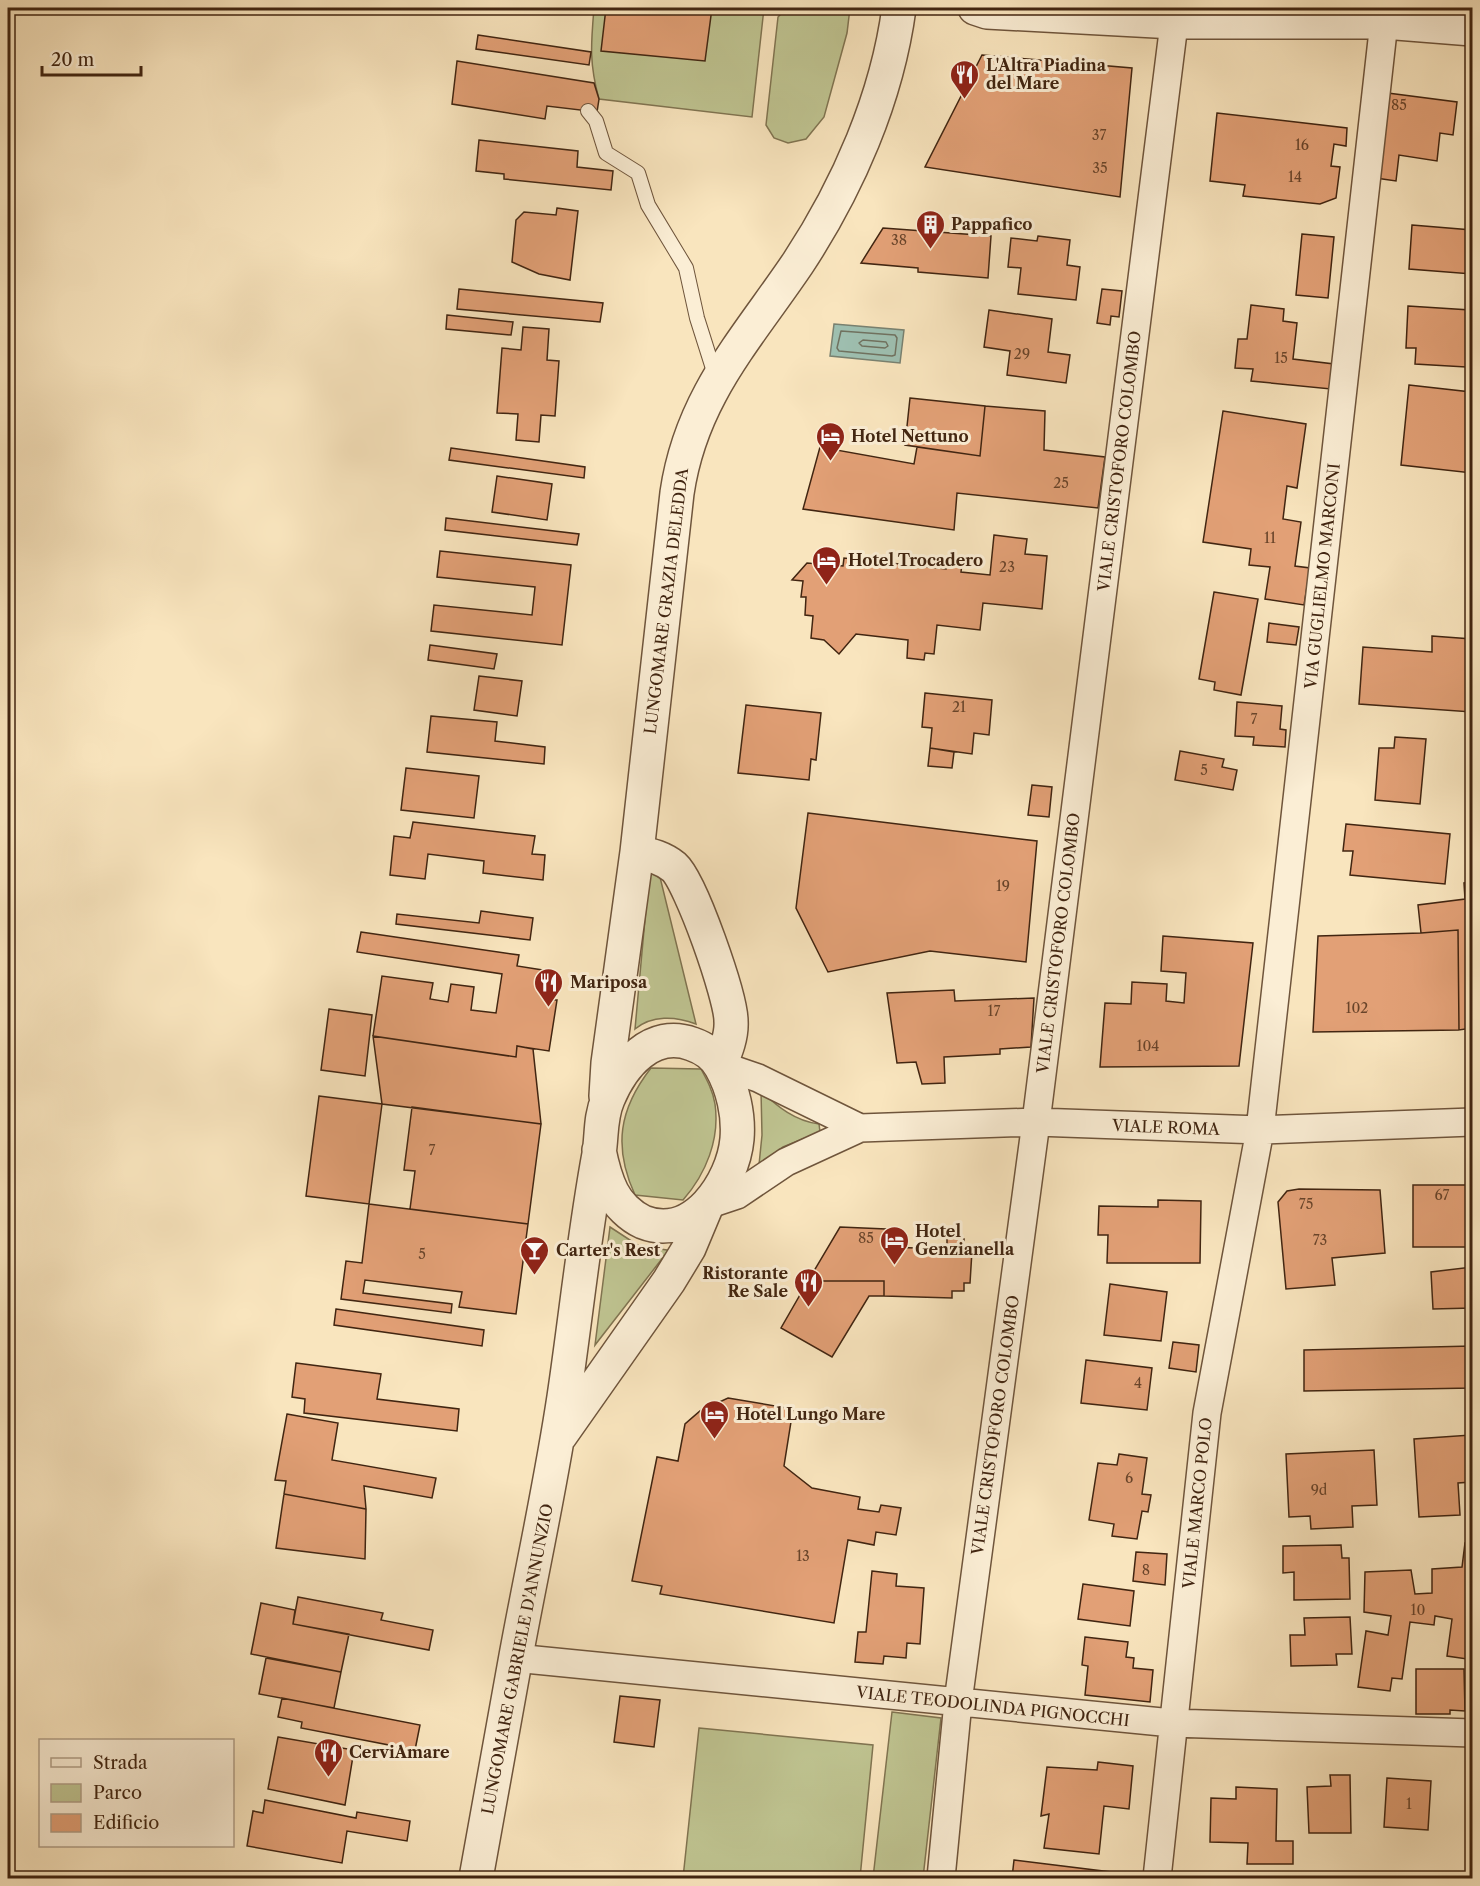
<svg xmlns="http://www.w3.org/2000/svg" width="1480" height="1886" viewBox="0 0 1480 1886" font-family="'Libre Caslon Text',serif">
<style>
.green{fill:#bfc491;stroke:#807451;stroke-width:1.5}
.water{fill:#9ebfb0;stroke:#798170;stroke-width:1.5}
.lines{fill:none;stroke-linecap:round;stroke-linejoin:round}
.shore{stroke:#707260;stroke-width:1.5}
.building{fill:#e2a076;stroke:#412511;stroke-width:1.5}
.service-casing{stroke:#6f553c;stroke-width:16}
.minor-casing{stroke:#6f553c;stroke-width:30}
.tertiary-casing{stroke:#6f553c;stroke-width:36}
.service{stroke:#fbeed5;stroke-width:14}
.minor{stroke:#fbeed5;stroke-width:27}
.tertiary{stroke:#fbeed5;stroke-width:33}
.labels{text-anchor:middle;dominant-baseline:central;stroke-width:6;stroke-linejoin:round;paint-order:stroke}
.number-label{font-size:14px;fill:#69442a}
.poi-label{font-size:16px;font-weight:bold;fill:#412511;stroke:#fbeed5;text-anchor:start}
.street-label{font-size:16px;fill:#412511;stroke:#fbeed5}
</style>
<rect width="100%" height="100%" fill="#f9e5be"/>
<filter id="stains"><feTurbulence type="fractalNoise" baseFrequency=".00333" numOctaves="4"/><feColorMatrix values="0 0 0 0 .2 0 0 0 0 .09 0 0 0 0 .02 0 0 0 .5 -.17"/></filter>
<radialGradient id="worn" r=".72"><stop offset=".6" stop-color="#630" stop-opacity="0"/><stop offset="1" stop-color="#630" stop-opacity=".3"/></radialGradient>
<path class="green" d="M594,8H764L752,117L599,99C589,63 591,44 594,8Z
M787,8H850L847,33L824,117L806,139L788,143L774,138L766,125L778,17Z
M653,871L659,873L696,1024C675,1016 652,1015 635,1029L649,875Z
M651,1068L701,1069C707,1080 713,1091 715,1104C720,1139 706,1174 683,1200L635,1195C613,1147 619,1109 651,1068Z
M761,1091C778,1107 795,1121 819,1124L820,1132L783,1147L759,1165L762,1135Z
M610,1227L639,1246L667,1250L668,1251L595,1345Z
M892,1712L941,1718L923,1878H873Z
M699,1728L873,1745L860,1878H683Z"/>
<path class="water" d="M834,324L904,330L900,363L830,356Z"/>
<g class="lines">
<path class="shore" d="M841,331L895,335L897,338L895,355L892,356L839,351L837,348Z
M863,340L886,342L888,346L885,348L862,346L859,343Z"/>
</g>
<path class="building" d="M606,8H712L705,61L601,51Z
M478,35L591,52L589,65L476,49Z
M982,55L1132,68L1120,197L925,167Z
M457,61L594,83L599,99L597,112L547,106L545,119L452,104Z
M1380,92L1457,102L1453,135L1440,133L1437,161L1399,155L1396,181L1369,177Z
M1217,113L1347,128L1346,146L1334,144L1331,166L1340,167L1336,198L1320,204L1243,196L1245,185L1210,181Z
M479,140L578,151L577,167L613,171L611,190L504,179V174L476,171Z
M557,208L578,211L570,280L539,274L512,262L516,220L524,212L556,215Z
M1412,225L1472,230V274L1409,269Z
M883,228L991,236L988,278L918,272V268L861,263Z
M1302,234L1334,237L1328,298L1296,295Z
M1038,236L1070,240L1067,265L1080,267L1076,300L1018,294L1021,268L1008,267L1011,238L1037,241Z
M459,289L603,303L600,322L457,309Z
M1102,289L1122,291L1119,317L1111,316L1110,325L1097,323Z
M1251,305L1284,309L1283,321L1297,323L1293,359L1334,364L1331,389L1251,381L1253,369L1235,368L1238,339H1247Z
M1408,306L1470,310L1466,367L1415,364L1416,348H1406Z
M989,310L1052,319L1048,352L1070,355L1066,383L1007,375L1010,351L984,347Z
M447,315L513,322L511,335L446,329Z
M523,327L549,329L547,360L559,361L555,416L541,415L539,442L516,440L518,414L497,413L502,348L521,350Z
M1409,385L1471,392L1469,412H1472V473L1401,465Z
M910,398L985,406L980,456L905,445Z
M985,406L1045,411L1044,450L1105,457L1098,508L957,493L954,530L803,509L820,447L914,464L917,447L980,456Z
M1223,411L1306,424L1297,488L1287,486L1283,519L1301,522L1295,566L1310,568L1304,605L1265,599L1270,567L1249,565L1251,549L1203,542Z
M451,448L585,467L584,478L449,460Z
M497,476L552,484L547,520L492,512Z
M446,518L579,534L577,545L445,530Z
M994,535L1027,539L1025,554L1047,556L1042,609L983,603L980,630L937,625L934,654L925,653L924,660L907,658L908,640L856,634L839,654L824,640L811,638L813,616L805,615L806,597H801L803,581L792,580L807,563L843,566L844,558L946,569V563L962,564L961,572L990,575Z
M440,551L571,565L562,645L431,631L434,605L532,615L535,587L437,577Z
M1214,592L1258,599L1241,695L1214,690L1215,682L1199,679Z
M1269,623L1299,627L1296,645L1267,642Z
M1432,636L1472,639V712L1359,704L1363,647L1432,652Z
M430,645L497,654L494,669L428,660Z
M479,676L522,681L517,716L474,710Z
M925,693L992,700L989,735L974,733L972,754L930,748L932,728L922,727Z
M1237,702L1282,706L1280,729L1286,730L1285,747L1253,745L1254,737L1235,736Z
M746,705L821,713L816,760L811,759L809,780L738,773Z
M431,716L497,722L495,741L545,747L544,764L427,752Z
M1395,737L1426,739L1420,804L1375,800L1379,748H1394Z
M930,748L954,752L952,768L928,766Z
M1180,751L1224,759L1222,767L1237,770L1233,790L1175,780Z
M406,768L479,776L474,818L401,810Z
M1032,785L1052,787L1049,817L1028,815Z
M808,813L1037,841L1026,962L930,951L828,972L796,908Z
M413,822L535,836L532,854L545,855L543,880L483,873L484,861L428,854L425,879L390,875L394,836L410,838Z
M1346,824L1450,834L1445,884L1350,875L1353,851H1343Z
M1472,882V1028L1459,1030L1458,930L1421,933L1418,905L1465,899L1464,883Z
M481,911L533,918L530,940L396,924L397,914L479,923Z
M1458,930L1459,1030L1313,1032L1318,936L1421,933Z
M361,932L519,955L517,966L555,972L551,1000H557L549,1051L517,1046L516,1057L373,1036L382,976L433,983L430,999L448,1002L451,984L474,987L471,1010L496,1013L502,974L357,952Z
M1163,936L1253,943L1239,1066L1100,1067L1105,1003L1131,1004L1132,982L1167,984L1166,1001L1184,1003L1186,973L1161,971Z
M954,990L955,1001L1034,998L1031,1047L1000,1049V1054L944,1057L945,1083L922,1084L916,1062L897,1063L887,993Z
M329,1009L372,1015L365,1076L321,1070Z
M373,1036L516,1057L517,1046L533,1049L541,1124L382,1104Z
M319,1096L382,1104L369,1204L306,1196Z
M412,1107L541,1124L528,1224L410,1209L415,1171L404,1170Z
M1413,1185H1472V1247H1413Z
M1299,1189L1380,1190L1385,1253L1332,1258L1335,1285L1286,1289L1278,1202L1287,1191Z
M1158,1200L1201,1201L1200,1263H1107L1108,1235H1098L1099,1206L1158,1207Z
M369,1204L528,1224L516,1314L459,1307L462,1292L365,1280L363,1293L452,1304L451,1313L341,1299L346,1261L362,1263Z
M840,1227L886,1229V1247L947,1249V1238L964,1239V1251H972L970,1283H964V1291H952V1298L884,1296V1281H808Z
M1472,1267V1308L1433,1309L1431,1272Z
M808,1281H884V1296H869L832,1357L781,1328Z
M1110,1284L1167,1292L1161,1341L1104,1335Z
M336,1309L484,1330L482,1346L334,1325Z
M1173,1342L1199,1345L1196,1372L1169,1368Z
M1472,1346V1388L1304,1391V1350Z
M1086,1360L1152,1368L1147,1410L1081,1403Z
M296,1363L381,1374L377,1399L459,1409L457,1431L304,1413L305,1399L292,1397Z
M728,1398L793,1409L784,1466L812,1488L860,1497L858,1509L879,1512L881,1505L901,1508L896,1535L876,1532L874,1545L848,1540L834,1623L660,1594L662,1586L632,1581L657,1457L678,1461L685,1424L700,1411Z
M287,1414L338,1423L332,1460L436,1478L432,1498L364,1486L366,1509L284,1494L286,1481L275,1480Z
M1471,1435L1472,1482L1458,1483L1460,1515L1419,1517L1414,1439Z
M1374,1450L1377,1505L1352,1506L1353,1527L1311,1529L1310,1516L1289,1517L1286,1454Z
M1119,1454L1147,1458L1142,1494L1151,1495L1148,1512L1142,1511L1137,1539L1112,1536L1114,1524L1089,1520L1098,1463L1117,1465Z
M284,1494L366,1509L365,1559L276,1548Z
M1472,1542V1619L1467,1659L1447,1656L1452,1619L1435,1616L1434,1625L1410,1622L1402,1679L1392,1678L1390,1691L1358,1687L1366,1631L1388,1635L1391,1616L1364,1612L1365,1572L1411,1570L1415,1594L1432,1593V1569L1462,1567L1465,1543Z
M1341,1545L1342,1558H1349L1350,1599L1294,1600V1572L1283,1573V1546Z
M1136,1552L1167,1554L1165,1585L1133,1581Z
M872,1571L897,1574L896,1586L924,1588L920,1644L907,1643L906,1658L884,1656L883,1664L855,1662L858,1632H866Z
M1083,1584L1134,1591L1130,1626L1078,1619Z
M298,1597L383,1613L381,1620L433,1630L429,1650L293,1624Z
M261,1603L295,1610L293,1624L349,1634L341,1672L251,1654Z
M1350,1617L1352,1654H1336L1337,1665L1291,1666L1290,1635H1305L1304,1618Z
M1085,1637L1128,1642L1126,1657L1134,1658L1133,1668L1153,1670L1150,1702L1085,1695L1088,1666L1082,1665Z
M266,1658L341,1672L334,1708L259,1694Z
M1416,1669H1464L1465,1711L1450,1710V1714H1416Z
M620,1696L660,1700L654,1747L614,1742Z
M282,1698L420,1725L415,1750L301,1728L302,1722L278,1717Z
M278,1737L354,1750L345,1805L268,1789Z
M1098,1762L1133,1766L1129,1809L1104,1806L1099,1854L1044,1848L1049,1814L1041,1816L1047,1767L1097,1770Z
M1330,1775H1350L1351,1833H1309L1307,1787L1331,1786Z
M1387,1778L1431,1781L1428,1830L1384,1827Z
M1466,1779H1472V1849H1467Z
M1236,1787L1277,1789L1276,1841H1293V1864H1247L1248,1843L1210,1842L1211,1798L1236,1799Z
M265,1800L356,1818L357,1812L410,1821L407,1841L347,1831L342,1863L247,1846L253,1811L263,1813Z
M1014,1860L1119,1873L1118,1878H1012Z"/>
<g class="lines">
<defs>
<path id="service" d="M588,111L596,121L606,153L638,173L648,205L686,268L697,318L716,378"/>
<path id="minor" d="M720,1065L758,1078L860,1128
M707,1205L737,1195L786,1162L860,1128L1036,1122L1260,1130L1472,1122
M515,1658L1172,1723L1472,1733
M941,1878L958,1702L1036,1122L1176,8
M1157,1878L1207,1413L1260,1130L1384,22"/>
<path id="tertiary" d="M975,8L987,12L1174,22H1384L1472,29
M637,852C651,855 663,858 674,867C691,882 731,997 731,1021C732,1036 726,1051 720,1065
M606,1096L608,1063L637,852L677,493C691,397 746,340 798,263C848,187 887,98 899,8
M560,1436L669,1281L689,1248L707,1205
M476,1878C489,1804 502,1730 516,1656C532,1569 551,1484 564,1397C576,1316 584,1235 599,1154C602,1135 600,1117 608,1099C622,1065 652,1029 692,1044C704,1048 715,1056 721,1067C733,1088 739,1115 737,1139C733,1183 693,1242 643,1222C630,1216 618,1204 612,1192C605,1178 602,1165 599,1150"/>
</defs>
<use href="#service" class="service-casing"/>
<use href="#minor" class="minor-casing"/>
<use href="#tertiary" class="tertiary-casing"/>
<use href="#service" class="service"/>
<use href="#minor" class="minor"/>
<use href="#tertiary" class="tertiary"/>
</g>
<defs>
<symbol id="restaurant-pin" viewBox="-11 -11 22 30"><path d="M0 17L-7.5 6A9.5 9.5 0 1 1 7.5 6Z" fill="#8f2418" stroke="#fbeed5"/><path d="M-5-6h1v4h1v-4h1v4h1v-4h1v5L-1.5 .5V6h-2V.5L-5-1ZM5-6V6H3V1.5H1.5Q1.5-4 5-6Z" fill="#fff"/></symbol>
<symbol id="building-pin" viewBox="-11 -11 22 30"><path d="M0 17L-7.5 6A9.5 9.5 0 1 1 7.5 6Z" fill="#8f2418" stroke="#fbeed5"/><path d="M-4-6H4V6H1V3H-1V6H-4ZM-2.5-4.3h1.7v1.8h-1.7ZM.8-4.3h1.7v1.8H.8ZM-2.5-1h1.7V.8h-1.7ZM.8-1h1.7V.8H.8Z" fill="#fff"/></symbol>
<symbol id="hotel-pin" viewBox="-11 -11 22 30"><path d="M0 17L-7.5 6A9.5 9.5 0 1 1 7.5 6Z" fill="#8f2418" stroke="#fbeed5"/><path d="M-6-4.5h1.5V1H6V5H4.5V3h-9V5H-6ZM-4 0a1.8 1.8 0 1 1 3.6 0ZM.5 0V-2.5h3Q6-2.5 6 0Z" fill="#fff"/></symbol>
<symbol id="bar-pin" viewBox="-11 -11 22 30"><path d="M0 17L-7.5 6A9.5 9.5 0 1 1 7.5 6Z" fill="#8f2418" stroke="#fbeed5"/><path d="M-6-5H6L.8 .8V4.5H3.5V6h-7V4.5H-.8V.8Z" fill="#fff"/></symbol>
</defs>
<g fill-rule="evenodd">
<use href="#restaurant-pin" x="948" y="58" width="33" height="45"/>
<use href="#building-pin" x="914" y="208" width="33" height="45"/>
<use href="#hotel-pin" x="814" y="420" width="33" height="45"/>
<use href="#hotel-pin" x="810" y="544" width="33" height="45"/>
<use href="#restaurant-pin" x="532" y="966" width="33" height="45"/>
<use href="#hotel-pin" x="878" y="1224" width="33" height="45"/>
<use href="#bar-pin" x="518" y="1234" width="33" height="45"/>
<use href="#restaurant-pin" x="792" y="1266" width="33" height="45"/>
<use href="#hotel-pin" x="698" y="1398" width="33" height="45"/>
<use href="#restaurant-pin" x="312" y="1736" width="33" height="45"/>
</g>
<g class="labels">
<g class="number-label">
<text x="1399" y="105">85</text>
<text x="1099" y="135">37</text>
<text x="1302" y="145">16</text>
<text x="1100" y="168">35</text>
<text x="1295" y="177">14</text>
<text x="899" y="240">38</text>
<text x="1022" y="354">29</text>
<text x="1281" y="358">15</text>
<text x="1061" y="483">25</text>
<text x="1270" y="538">11</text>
<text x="1007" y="567">23</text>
<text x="959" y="707">21</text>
<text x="1254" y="719">7</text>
<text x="1204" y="770">5</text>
<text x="1003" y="886">19</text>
<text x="1357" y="1008">102</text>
<text x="994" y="1011">17</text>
<text x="1148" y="1046">104</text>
<text x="432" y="1150">7</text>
<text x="1442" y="1195">67</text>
<text x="1306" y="1204">75</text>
<text x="866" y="1238">85</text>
<text x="1320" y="1240">73</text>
<text x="422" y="1254">5</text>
<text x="1138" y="1383">4</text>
<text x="1129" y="1478">6</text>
<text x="1319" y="1490">9d</text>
<text x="803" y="1556">13</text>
<text x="1146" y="1570">8</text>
<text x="1418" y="1610">10</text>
<text x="1409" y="1804">1</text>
</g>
<g class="poi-label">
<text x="986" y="65">L'Altra Piadina<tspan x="986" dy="18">del Mare</tspan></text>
<text x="951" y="224">Pappafico</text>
<text x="851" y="436">Hotel Nettuno</text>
<text x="848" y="560">Hotel Trocadero</text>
<text x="570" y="982">Mariposa</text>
<text x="915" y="1231">Hotel<tspan x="915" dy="18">Genzianella</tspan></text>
<text x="556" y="1250">Carter's Rest</text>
<text x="788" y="1273" text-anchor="end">Ristorante<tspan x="788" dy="18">Re Sale</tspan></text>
<text x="736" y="1414">Hotel Lungo Mare</text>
<text x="349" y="1752">CerviAmare</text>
</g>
<g class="street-label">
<text transform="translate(1119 461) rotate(-83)">VIALE CRISTOFORO COLOMBO</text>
<text transform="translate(1322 576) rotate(-84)">VIA GUGLIELMO MARCONI</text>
<text transform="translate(666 601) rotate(-83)">LUNGOMARE GRAZIA DELEDDA</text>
<text transform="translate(1058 943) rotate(-83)">VIALE CRISTOFORO COLOMBO</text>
<text transform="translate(1166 1127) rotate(2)">VIALE ROMA</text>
<text transform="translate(995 1425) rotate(-82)">VIALE CRISTOFORO COLOMBO</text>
<text transform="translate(1197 1503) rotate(-84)">VIALE MARCO POLO</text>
<text transform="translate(517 1659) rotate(-79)">LUNGOMARE GABRIELE D'ANNUNZIO</text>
<text transform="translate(993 1706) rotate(6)">VIALE TEODOLINDA PIGNOCCHI</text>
</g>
</g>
<rect width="1480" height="1886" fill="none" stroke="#f9e5be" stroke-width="30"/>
<rect x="9" y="9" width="1462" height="1868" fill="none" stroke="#412511" stroke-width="3"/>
<rect x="15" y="15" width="1450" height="1856" fill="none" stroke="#412511" stroke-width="1.5"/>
<rect x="39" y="1739" width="195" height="108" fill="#fbeed5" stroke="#b19e87" stroke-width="1.5"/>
<rect x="51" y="1758" width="30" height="9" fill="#fbeed5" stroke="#b19e87" stroke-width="1.5"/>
<text x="93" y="1769" font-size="18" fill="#412511">Strada</text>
<rect x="51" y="1784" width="30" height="18" fill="#bfc491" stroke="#b19e87" stroke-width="1.5"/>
<text x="93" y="1799" font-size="18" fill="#412511">Parco</text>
<rect x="51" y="1814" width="30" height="18" fill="#e2a076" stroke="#b19e87" stroke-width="1.5"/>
<text x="93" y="1829" font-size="18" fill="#412511">Edificio</text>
<path d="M42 66v9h99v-9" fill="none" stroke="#412511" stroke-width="3"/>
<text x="51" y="66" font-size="18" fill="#412511" stroke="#fbeed5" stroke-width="4.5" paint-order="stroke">20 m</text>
<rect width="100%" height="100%" filter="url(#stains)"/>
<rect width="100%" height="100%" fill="url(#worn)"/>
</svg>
